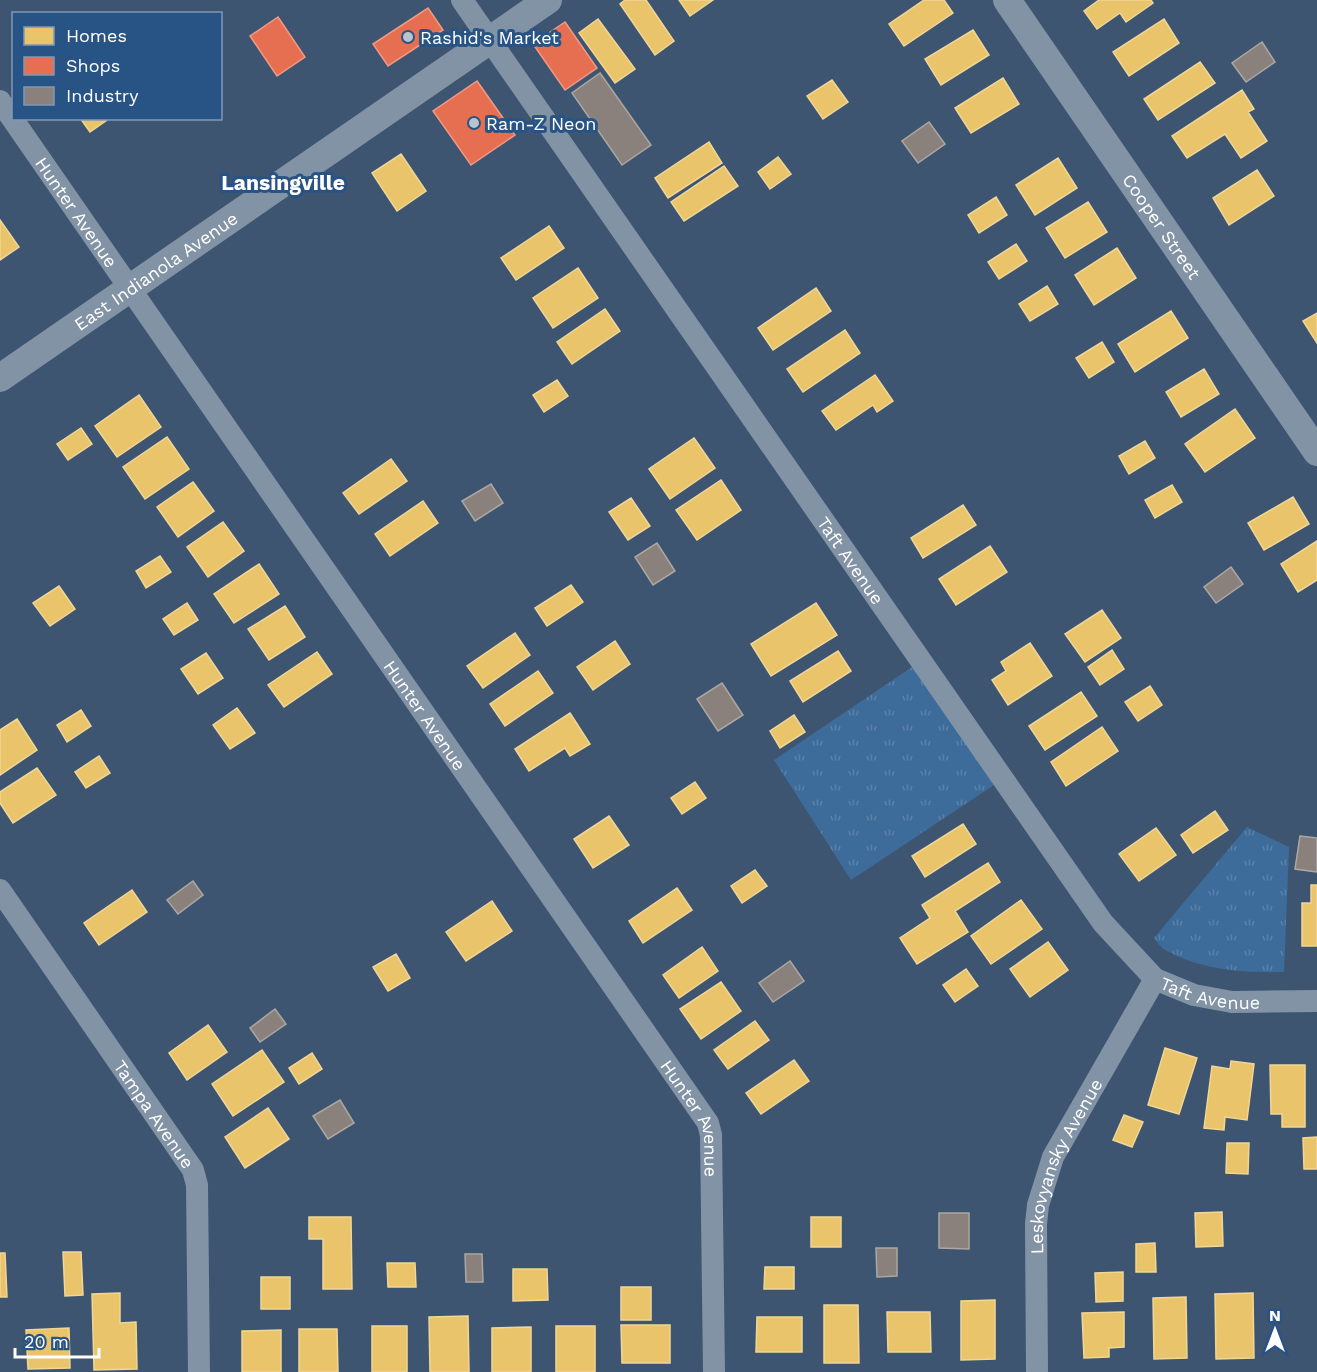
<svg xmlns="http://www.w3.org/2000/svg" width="1317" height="1372" viewBox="0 0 1317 1372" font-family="'Work Sans',sans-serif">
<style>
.grass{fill:url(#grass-tufts)}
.homes{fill:#e9c46a;stroke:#f0d697;stroke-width:1.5}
.shops{fill:#e76f51;stroke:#ee9a85;stroke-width:1.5}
.industry{fill:#8a817c;stroke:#ada7a3;stroke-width:1.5}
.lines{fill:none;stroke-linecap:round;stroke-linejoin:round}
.minor{stroke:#8393a6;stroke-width:22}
.tertiary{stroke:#8393a6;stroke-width:28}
.poi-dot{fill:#bbc4cd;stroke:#285485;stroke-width:2}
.labels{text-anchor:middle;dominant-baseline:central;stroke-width:6;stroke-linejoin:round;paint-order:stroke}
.poi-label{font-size:18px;fill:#fff;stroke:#285485;text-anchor:start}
.street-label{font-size:18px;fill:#fff;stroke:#285485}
.quarter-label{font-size:21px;font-weight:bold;fill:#fff;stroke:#285485}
</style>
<defs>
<pattern id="grass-tufts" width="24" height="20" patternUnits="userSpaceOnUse" patternTransform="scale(1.5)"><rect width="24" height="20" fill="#3d6b9a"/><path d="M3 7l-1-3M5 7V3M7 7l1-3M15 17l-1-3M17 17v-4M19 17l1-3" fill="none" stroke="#5a81a9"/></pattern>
</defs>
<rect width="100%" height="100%" fill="#3d5570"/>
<path class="grass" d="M921,661L1003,779L851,880L774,760Z
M1247,827L1289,847L1284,972C1245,973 1202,970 1167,951C1161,948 1157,942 1154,938Z"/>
<path class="homes" d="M625,0H646L674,41L655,55L620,4Z
M679,0H713L690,16Z
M924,0H944L953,13L904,46L889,24Z
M1099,0H1151L1153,3L1126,22L1120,13L1097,29L1084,11Z
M598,19L635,69L615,83L579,33Z
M1164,19L1179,43L1129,76L1113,52Z
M973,30L989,55L941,85L925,59Z
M1200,62L1215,83L1158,120L1144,99Z
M1003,78L1019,104L971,133L955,108Z
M832,80L848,102L823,119L807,96Z
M1242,90L1254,109L1248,112L1267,141L1241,158L1225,134L1187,158L1172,136Z
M80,118H110L90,132Z
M709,142L722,163L668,198L655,178Z
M401,154L426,191L397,211L372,173Z
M778,157L791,174L770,189L758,172Z
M1058,158L1077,188L1035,215L1016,185Z
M724,166L738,186L684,221L671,202Z
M1257,170L1274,196L1229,225L1213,198Z
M996,197L1007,215L979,233L968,215Z
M1088,202L1107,232L1065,258L1046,228Z
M0,220L19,247L0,260Z
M549,226L564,248L516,280L501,258Z
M1016,244L1027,261L999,279L988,262Z
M1117,248L1136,278L1094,305L1075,275Z
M578,268L598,298L553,328L533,298Z
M1047,286L1058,304L1030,321L1019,304Z
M816,288L831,311L773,350L758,328Z
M605,309L620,331L572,364L557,342Z
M1171,311L1188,338L1135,372L1118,344Z
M1317,313V343L1303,321Z
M845,330L860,353L803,392L787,369Z
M1102,342L1114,362L1089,378L1076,358Z
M1204,369L1219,394L1181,417L1166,392Z
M875,375L893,401L877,412L873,405L836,430L822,411Z
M557,380L568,396L544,412L533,395Z
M139,395L161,427L117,457L95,426Z
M1235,409L1255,438L1205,472L1185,444Z
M81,428L92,444L68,460L57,444Z
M167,437L189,469L145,499L123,467Z
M694,438L715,468L670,499L649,469Z
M1145,441L1155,458L1129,474L1119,456Z
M391,459L407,481L359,514L343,493Z
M721,480L741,510L697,540L676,510Z
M193,482L214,511L178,537L157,507Z
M1172,485L1182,502L1155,518L1145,500Z
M1293,497L1309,524L1264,550L1248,523Z
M631,498L650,526L628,540L609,512Z
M423,501L438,523L390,556L375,534Z
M963,505L976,525L923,558L911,538Z
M223,522L244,551L208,577L187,547Z
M1317,541V580L1298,592L1281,564Z
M990,546L1007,572L956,605L939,579Z
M160,556L171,572L146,588L136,571Z
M259,564L279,594L234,623L214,594Z
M571,585L583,602L547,626L535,608Z
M59,586L75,609L50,626L33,603Z
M187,603L198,620L174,635L163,619Z
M816,603L837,635L771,676L751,644Z
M285,606L305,637L269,660L248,629Z
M1102,610L1121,638L1085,662L1065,634Z
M515,633L530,655L483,688L467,666Z
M615,641L630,664L593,690L577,667Z
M1030,643L1052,676L1008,705L992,680L1006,671L1001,662Z
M1112,650L1124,669L1100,685L1088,667Z
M838,651L851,671L803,702L790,681Z
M317,652L332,674L284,707L268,685Z
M206,653L223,678L198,694L181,669Z
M538,671L553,693L505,726L490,704Z
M1150,686L1162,705L1138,721L1125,702Z
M1081,692L1097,716L1045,750L1029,726Z
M237,708L255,733L230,749L213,725Z
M81,710L91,726L67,742L57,725Z
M570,713L590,744L570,756L565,748L529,771L515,749Z
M794,715L805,732L780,748L770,731Z
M17,719L37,750L0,775V730Z
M1102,727L1118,751L1066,786L1051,762Z
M99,756L110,773L86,788L75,772Z
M37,768L56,795L13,823L0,803V792Z
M695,782L706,798L682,814L671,798Z
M1215,811L1228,830L1193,853L1181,835Z
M609,816L629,845L593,868L574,839Z
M963,824L976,844L925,877L912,856Z
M1156,828L1176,855L1139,881L1119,854Z
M988,863L1000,882L955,911L968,932L917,964L900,938L930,918L922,905Z
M755,870L767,886L742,903L731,886Z
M1311,885H1317V946H1302V903H1311Z
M677,888L692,910L643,943L629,921Z
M132,890L147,912L99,945L84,923Z
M1021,900L1042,929L991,964L971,936Z
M492,901L512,931L466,961L446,932Z
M1048,942L1068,970L1030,997L1010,969Z
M702,947L718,971L679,998L663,975Z
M396,954L410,978L388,991L373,967Z
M966,969L978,986L955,1002L943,985Z
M721,982L741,1011L701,1039L680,1009Z
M755,1021L769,1040L728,1069L714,1050Z
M208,1025L227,1052L187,1080L169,1053Z
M1165,1048L1197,1058L1179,1114L1148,1105Z
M262,1050L284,1082L233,1116L212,1084Z
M312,1053L322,1069L299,1084L289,1068Z
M794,1060L809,1081L761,1114L746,1093Z
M1231,1061L1254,1064L1247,1120L1225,1117L1224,1130L1204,1128L1212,1066L1230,1069Z
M1270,1065H1305V1127H1282V1114H1271Z
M268,1108L289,1139L245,1168L225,1137Z
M1124,1115L1143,1122L1132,1147L1113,1140Z
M1317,1137V1169H1304L1303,1138Z
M1227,1143H1249L1248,1174L1226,1173Z
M1222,1212L1223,1246L1196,1247L1195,1213Z
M309,1217H351L352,1289H323V1239H309Z
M811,1217H841V1247H811Z
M1155,1243L1156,1272H1136V1244Z
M63,1252H81L83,1295L65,1296Z
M0,1253H5L7,1297H0Z
M387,1263H415L416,1287H388Z
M765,1267H794V1289H764Z
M513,1269H547L548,1300L513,1301Z
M1123,1272V1301L1096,1302L1095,1273Z
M261,1277H290V1309H261Z
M621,1287H651V1320H621Z
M120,1293V1323L136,1322L137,1369L94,1370L92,1294Z
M1253,1293L1254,1358L1216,1359L1215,1294Z
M1186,1297L1187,1358L1154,1359L1153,1298Z
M995,1300V1359L961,1360V1301Z
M824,1305H858L859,1363H824Z
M887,1312H930L931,1352H888Z
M1124,1312V1347L1109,1348V1357L1084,1358L1082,1313Z
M468,1316L469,1372H430L429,1317Z
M757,1317H802V1352H756Z
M621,1325H670V1363H622Z
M372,1326H407V1372H372Z
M556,1326H595V1372H556Z
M531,1327V1372H492V1328Z
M69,1328L70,1368L28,1369L26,1330Z
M299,1329H337L338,1372H299Z
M281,1330V1372H242V1331Z"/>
<path class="shops" d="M428,8L443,30L388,66L373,44Z
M278,17L305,57L277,76L250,36Z
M565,22L597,68L565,90L533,44Z
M477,81L515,135L471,165L433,111Z"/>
<path class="industry" d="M1262,42L1275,62L1246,82L1232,63Z
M600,73L651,145L622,165L572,93Z
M929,122L945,144L918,163L902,141Z
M491,484L503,503L475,521L462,501Z
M657,543L675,571L653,585L635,557Z
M1231,567L1243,584L1216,603L1204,587Z
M722,683L743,715L718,731L697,699Z
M1300,836L1317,838V872L1295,869Z
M193,881L203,895L178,914L167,900Z
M790,961L804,981L773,1002L759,983Z
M275,1009L286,1024L260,1042L250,1028Z
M340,1100L354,1123L328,1139L313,1116Z
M939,1213H969V1249L939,1248Z
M876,1248H897V1276L877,1277Z
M465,1254H482L483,1282H466Z"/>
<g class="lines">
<g class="minor">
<path id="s1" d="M462,0L1103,923L1155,979L1194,995L1232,1002L1317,1001"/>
<path id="s2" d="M0,101L708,1123L711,1135L714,1372"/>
<path id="s3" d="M0,890L193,1170L197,1185L199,1372"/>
<path id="s4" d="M1037,1372L1036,1224L1038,1205L1053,1157L1155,979"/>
</g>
<g class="tertiary">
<path id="s5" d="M1007,0L1317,452"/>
<path id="s6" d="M0,378L548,0"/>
</g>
</g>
<g class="poi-dot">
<circle cx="408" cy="37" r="6"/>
<circle cx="474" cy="123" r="6"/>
</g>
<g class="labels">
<g class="poi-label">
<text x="420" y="37">Rashid's Market</text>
<text x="486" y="123">Ram-Z Neon</text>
</g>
<g class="street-label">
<text stroke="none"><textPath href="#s2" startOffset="135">Hunter Avenue</textPath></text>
<text stroke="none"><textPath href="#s5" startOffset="274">Cooper Street</textPath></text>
<text stroke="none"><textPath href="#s6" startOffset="189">East Indianola Avenue</textPath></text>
<text stroke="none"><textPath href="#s1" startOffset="682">Taft Avenue</textPath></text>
<text stroke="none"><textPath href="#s2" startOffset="747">Hunter Avenue</textPath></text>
<text stroke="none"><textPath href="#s1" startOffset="1258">Taft Avenue</textPath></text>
<text stroke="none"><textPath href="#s3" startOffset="272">Tampa Avenue</textPath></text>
<text stroke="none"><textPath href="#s2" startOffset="1233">Hunter Avenue</textPath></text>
<text stroke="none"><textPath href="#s4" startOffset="212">Leskovyansky Avenue</textPath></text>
</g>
<g class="quarter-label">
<text x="283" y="182">Lansingville</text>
</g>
</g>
<rect x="12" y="12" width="210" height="108" fill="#285485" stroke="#7e98b6" stroke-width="1.5"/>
<rect x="24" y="27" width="30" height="18" fill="#e9c46a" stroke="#7e98b6" stroke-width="1.5"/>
<text x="66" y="42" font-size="18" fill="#ffffff">Homes</text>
<rect x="24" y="57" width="30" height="18" fill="#e76f51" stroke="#7e98b6" stroke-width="1.5"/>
<text x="66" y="72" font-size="18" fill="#ffffff">Shops</text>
<rect x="24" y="87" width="30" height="18" fill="#8a817c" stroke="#7e98b6" stroke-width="1.5"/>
<text x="66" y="102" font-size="18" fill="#ffffff">Industry</text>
<g transform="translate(1275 1330)" stroke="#285485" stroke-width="4.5" paint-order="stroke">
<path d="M0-4.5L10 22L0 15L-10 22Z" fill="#ffffff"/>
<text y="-9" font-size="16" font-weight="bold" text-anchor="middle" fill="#ffffff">N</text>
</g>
<path d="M15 1348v9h84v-9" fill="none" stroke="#ffffff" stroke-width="3"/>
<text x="24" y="1348" font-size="18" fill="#ffffff" stroke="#285485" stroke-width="4.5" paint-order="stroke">20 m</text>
</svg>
